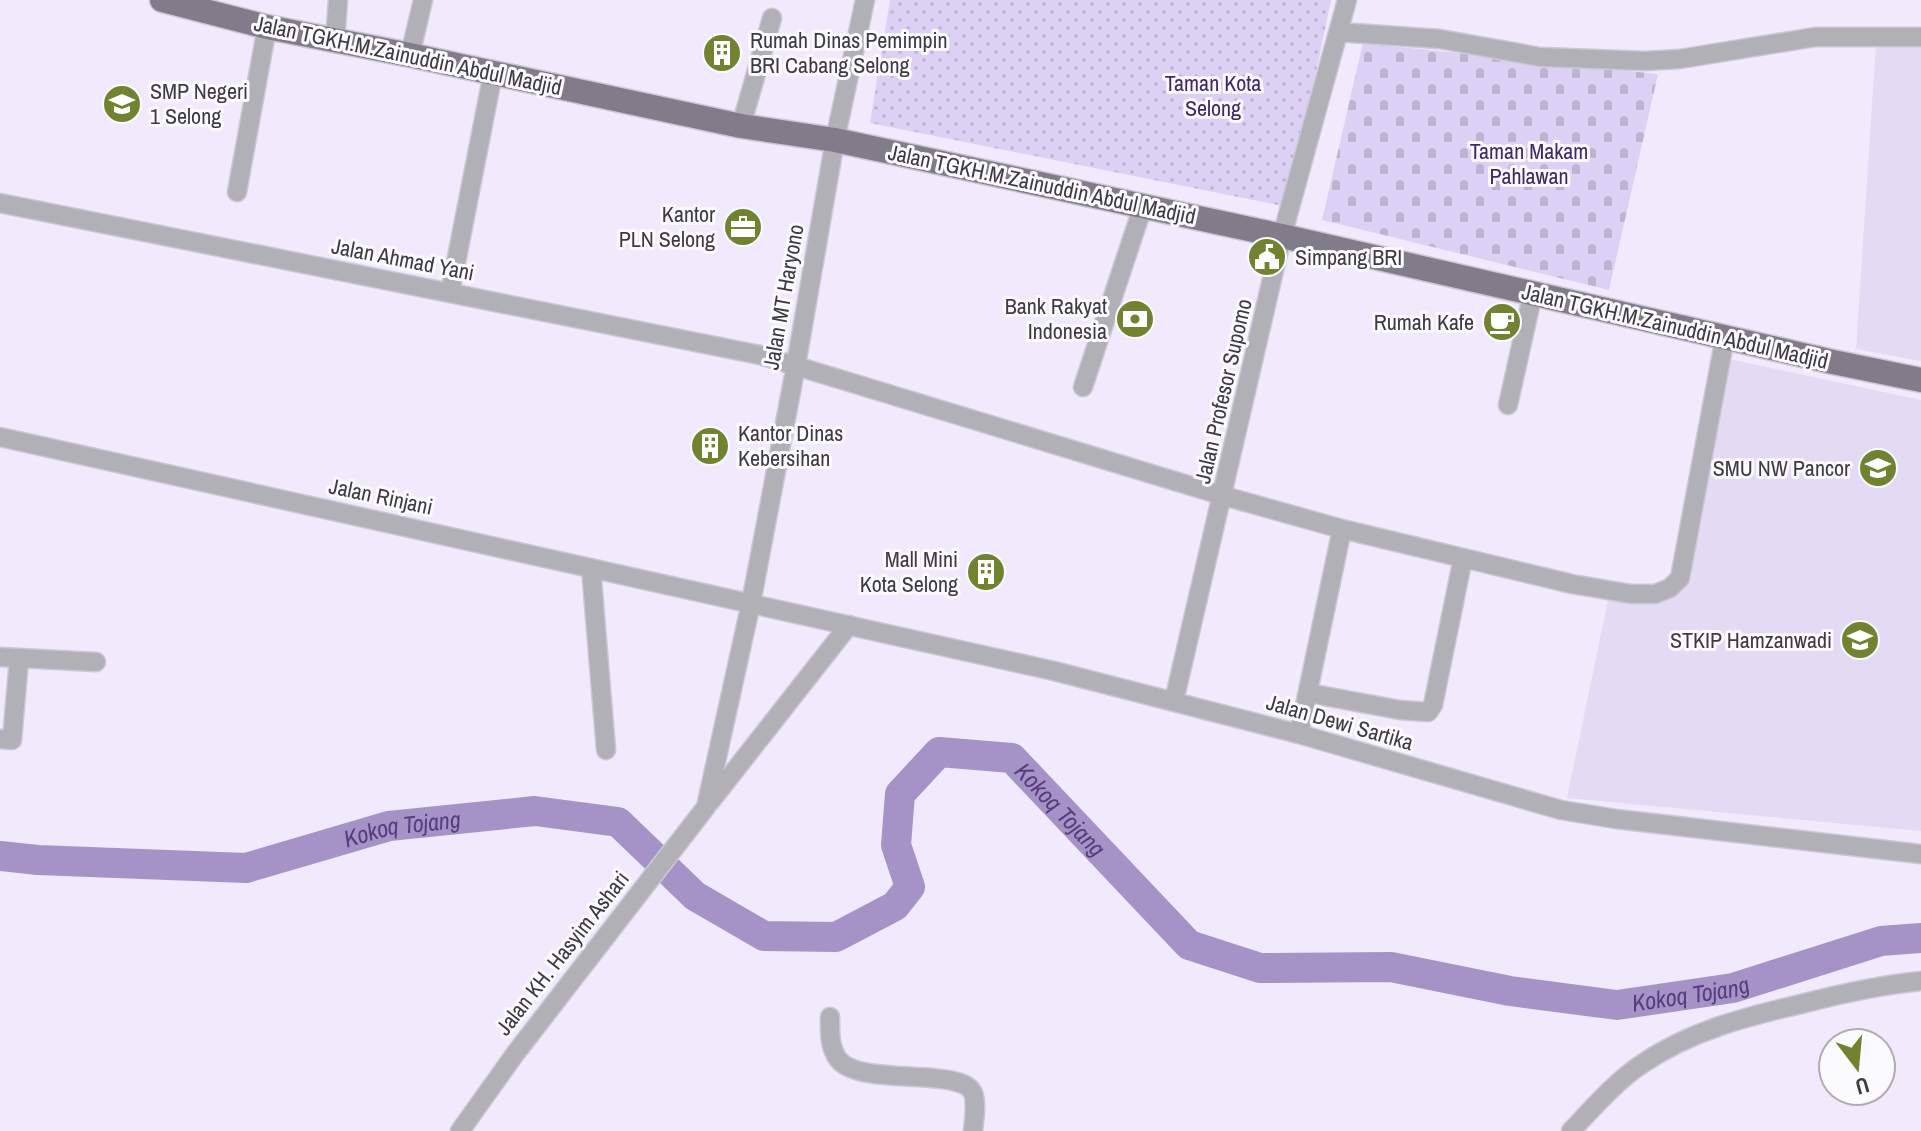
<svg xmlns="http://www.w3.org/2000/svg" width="1921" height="1131" viewBox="0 0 1921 1131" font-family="'Archivo Narrow',sans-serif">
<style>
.built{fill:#e2dbf3}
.cemetery{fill:url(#cemetery-stones)}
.park{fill:url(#park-dots)}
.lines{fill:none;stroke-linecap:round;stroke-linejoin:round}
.river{stroke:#a593c7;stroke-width:30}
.minor-casing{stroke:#ccc7d7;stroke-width:21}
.major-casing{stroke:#ccc7d7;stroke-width:27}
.minor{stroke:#b2b0b7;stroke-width:18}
.major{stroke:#807c89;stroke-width:24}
.labels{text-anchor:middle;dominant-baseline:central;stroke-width:6;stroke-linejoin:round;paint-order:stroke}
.poi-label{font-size:22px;fill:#3d3a41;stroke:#fbfafe;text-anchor:end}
.street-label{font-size:22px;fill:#3d3a41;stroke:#fbfafe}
.park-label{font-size:22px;fill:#422767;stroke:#fbfafe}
.water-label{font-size:24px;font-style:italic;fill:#573d7e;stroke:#fbfafe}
</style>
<defs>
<pattern id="cemetery-stones" width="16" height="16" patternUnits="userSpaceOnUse" patternTransform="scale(2)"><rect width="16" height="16" fill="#dcd1f4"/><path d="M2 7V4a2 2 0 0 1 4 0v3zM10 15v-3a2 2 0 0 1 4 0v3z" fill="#beb4d2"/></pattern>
<pattern id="park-dots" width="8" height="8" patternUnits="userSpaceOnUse" patternTransform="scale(2)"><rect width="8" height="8" fill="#dcd1f4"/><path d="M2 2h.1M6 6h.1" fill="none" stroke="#beb4d2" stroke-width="1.8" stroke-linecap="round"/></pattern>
</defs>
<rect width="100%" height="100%" fill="#f0eafc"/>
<path class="built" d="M1876,44H1921V361L1856,349Z
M1724,358L1921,400V831L1567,798L1609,595L1682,580Z"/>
<path class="cemetery" d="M1363,43L1658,74L1609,290L1322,220Z"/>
<path class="park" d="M890,0H1331L1288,207L870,123Z"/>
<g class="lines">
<path class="river" id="s1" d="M0,856L38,860L246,868L389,826L535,811L618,822L695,896L764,936L836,937L895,906L910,887L896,845L900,794L939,752L1012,758L1189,945L1260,968L1391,967L1510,991L1617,1005L1733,988L1881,941L1921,938"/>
<defs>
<path id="minor" d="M1338,32L1440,39L1540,57L1645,61L1680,59L1815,37H1921
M335,41L338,0
M410,55L423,0
M741,126L772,18
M237,192L267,27
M0,203L760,355L1224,496L1342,529L1572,584L1631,594H1655L1670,588L1680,578L1725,337
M450,293L493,73
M1083,387L1143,206
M1508,405L1533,293
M0,437L1054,671L1299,734L1561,810L1616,819L1921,854
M591,568L606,750
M0,657L96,662
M1308,693L1400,710L1428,712L1433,705L1463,558
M1174,701L1282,236L1347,0
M1299,734L1342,529
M0,739L12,740L19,659
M710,802L849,625
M830,1017C830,1032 829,1046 838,1059C855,1082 925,1073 953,1081C961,1083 969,1085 973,1093C977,1104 974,1120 973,1131
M460,1131L515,1054L706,807L751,603L796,365L835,140L865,0
M1571,1131C1593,1108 1615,1082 1642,1064C1690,1031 1745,1017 1801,1004C1840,994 1880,985 1921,981"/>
<path id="major" d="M162,0L267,27L410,55L741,126L835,140L1282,236L1833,362L1921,380"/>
</defs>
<use href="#minor" class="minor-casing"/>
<use href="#major" class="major-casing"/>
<use href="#minor" class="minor"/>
<use href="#major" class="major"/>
</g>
<defs>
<symbol id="building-disc" viewBox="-11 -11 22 22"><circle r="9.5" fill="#718231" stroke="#fbfafe"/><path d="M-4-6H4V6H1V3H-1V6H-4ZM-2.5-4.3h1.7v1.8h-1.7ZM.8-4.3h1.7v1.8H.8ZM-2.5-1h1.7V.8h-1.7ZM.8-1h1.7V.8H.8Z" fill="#fff"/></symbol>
<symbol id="school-disc" viewBox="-11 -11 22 22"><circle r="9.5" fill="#718231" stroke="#fbfafe"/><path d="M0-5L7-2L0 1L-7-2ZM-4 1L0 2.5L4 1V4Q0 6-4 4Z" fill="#fff"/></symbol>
<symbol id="office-disc" viewBox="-11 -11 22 22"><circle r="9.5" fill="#718231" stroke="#fbfafe"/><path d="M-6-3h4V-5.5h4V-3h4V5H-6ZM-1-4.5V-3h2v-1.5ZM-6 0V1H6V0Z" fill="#fff"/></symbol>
<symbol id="civic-disc" viewBox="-11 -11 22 22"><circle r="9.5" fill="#718231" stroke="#fbfafe"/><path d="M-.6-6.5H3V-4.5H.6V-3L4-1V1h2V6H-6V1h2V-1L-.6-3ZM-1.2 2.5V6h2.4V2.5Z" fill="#fff"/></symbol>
<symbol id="bank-disc" viewBox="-11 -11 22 22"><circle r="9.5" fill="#718231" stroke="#fbfafe"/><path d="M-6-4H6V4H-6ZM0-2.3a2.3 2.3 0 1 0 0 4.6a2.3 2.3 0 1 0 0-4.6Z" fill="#fff"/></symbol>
<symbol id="cafe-disc" viewBox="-11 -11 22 22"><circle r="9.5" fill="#718231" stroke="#fbfafe"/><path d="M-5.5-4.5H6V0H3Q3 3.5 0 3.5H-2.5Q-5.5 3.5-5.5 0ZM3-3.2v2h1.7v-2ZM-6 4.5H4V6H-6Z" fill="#fff"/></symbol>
<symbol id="university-disc" viewBox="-11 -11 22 22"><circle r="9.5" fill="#718231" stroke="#fbfafe"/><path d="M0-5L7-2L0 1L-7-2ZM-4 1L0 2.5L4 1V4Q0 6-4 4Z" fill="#fff"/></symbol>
</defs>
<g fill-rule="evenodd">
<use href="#building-disc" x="700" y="31" width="44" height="44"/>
<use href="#school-disc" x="100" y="82" width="44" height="44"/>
<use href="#office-disc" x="721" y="205" width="44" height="44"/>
<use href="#civic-disc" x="1245" y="235" width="44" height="44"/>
<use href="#bank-disc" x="1113" y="297" width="44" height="44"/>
<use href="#cafe-disc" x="1480" y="300" width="44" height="44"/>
<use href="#building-disc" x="688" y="424" width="44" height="44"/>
<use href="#school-disc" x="1856" y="446" width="44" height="44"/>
<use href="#building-disc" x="964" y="550" width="44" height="44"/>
<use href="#university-disc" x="1838" y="618" width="44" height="44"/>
</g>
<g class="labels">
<g class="poi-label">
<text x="750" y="40" text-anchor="start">Rumah Dinas Pemimpin<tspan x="750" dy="25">BRI Cabang Selong</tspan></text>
<text x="150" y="91" text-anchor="start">SMP Negeri<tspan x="150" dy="25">1 Selong</tspan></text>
<text x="715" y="214">Kantor<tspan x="715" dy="25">PLN Selong</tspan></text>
<text x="1295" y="257" text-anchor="start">Simpang BRI</text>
<text x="1107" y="306">Bank Rakyat<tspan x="1107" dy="25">Indonesia</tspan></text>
<text x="1474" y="322">Rumah Kafe</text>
<text x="738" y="433" text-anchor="start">Kantor Dinas<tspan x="738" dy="25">Kebersihan</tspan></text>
<text x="1850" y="468">SMU NW Pancor</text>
<text x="958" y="559">Mall Mini<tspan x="958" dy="25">Kota Selong</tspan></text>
<text x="1832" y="640">STKIP Hamzanwadi</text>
</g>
<g class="street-label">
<text transform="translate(408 55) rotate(12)">Jalan TGKH.M.Zainuddin Abdul Madjid</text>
<text transform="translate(1042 184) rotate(12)">Jalan TGKH.M.Zainuddin Abdul Madjid</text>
<text transform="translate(403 259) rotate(11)">Jalan Ahmad Yani</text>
<text transform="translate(783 297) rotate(-80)">Jalan MT Haryono</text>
<text transform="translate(1675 326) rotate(13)">Jalan TGKH.M.Zainuddin Abdul Madjid</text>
<text transform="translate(1223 391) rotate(-77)">Jalan Profesor Supomo</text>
<text transform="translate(381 496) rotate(12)">Jalan Rinjani</text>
<text transform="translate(1340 722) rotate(16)">Jalan Dewi Sartika</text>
<text transform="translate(562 953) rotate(-52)">Jalan KH. Hasyim Ashari</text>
</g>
<g class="park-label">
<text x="1213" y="83">Taman Kota<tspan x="1213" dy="25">Selong</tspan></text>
<text x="1529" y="151">Taman Makam<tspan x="1529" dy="25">Pahlawan</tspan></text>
</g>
<g class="water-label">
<text stroke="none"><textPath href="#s1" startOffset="1272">Kokoq Tojang</textPath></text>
<text stroke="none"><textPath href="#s1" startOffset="408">Kokoq Tojang</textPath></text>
<text stroke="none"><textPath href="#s1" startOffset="1968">Kokoq Tojang</textPath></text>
</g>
</g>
<g transform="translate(1857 1067) rotate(164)"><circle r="38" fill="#fbfafe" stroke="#afadb2" stroke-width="2"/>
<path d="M0-6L14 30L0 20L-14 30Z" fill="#718231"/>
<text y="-12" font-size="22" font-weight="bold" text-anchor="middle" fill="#3d3a41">U</text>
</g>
</svg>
